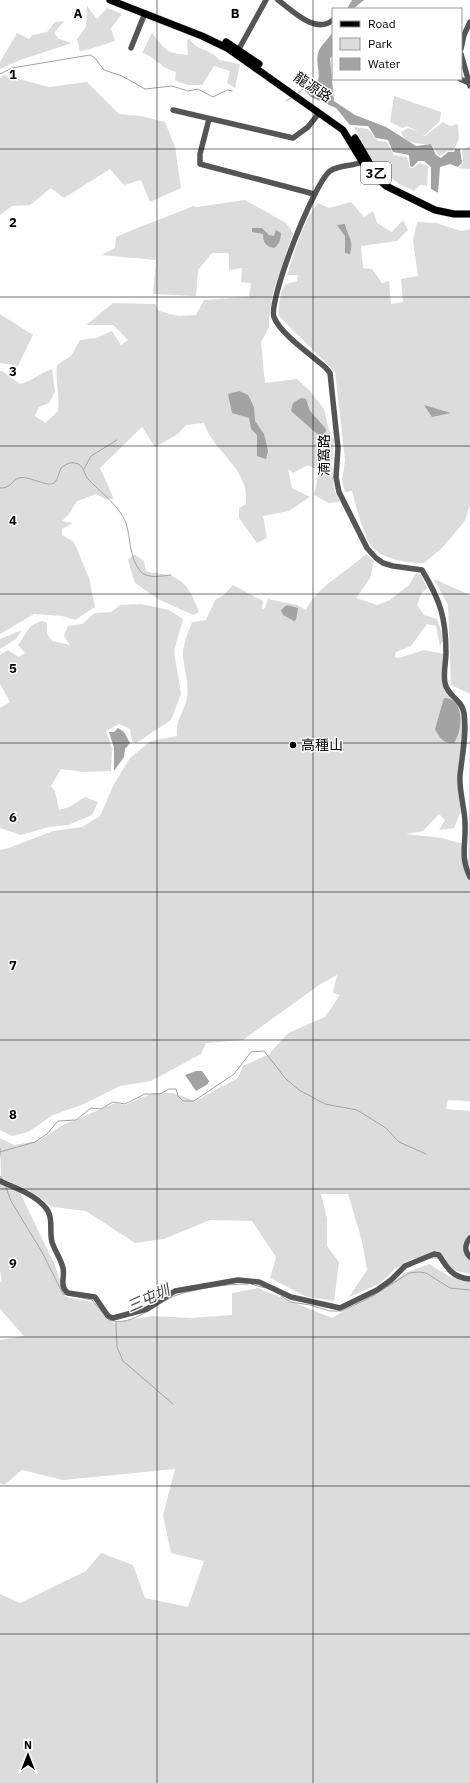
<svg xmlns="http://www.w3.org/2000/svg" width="470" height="1783" viewBox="0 0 470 1783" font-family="'IBM Plex Sans','Noto Sans TC',sans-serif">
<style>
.green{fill:#dcdcdc}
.water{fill:#a3a3a3}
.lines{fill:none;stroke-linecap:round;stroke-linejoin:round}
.stream{stroke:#a3a3a3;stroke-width:1}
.major-casing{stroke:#dbdbdb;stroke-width:8}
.minor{stroke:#555;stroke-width:5.5}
.major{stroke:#000;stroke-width:7}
.grid{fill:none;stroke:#000;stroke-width:1;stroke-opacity:0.55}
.poi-dot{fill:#000;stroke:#fff;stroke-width:1.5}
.labels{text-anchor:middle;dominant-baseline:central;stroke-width:3;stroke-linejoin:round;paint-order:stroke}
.shield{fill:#fff;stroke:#4c4c4c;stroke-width:1}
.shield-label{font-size:13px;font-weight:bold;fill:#000}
.street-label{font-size:14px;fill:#000;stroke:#fff}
.poi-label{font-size:14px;fill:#000;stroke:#fff;text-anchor:start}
.water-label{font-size:15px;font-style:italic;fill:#444;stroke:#fff}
.grid-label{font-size:13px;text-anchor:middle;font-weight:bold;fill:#000;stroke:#fff;stroke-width:3;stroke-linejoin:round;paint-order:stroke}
</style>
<rect width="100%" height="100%" fill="#fff"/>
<path class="green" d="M87,6L97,19L107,8L122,14L111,28L115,41L90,49L80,51L77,39L86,27Z
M64,21L54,33L59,39L72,43L20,60L0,69V62L17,33L29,39L32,35L47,32L55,22Z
M152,33C165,50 166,53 188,55L187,40L190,39C196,51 212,49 219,60L240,64L235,88L227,83L230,71L214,66L202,85H187L175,80L176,72C158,67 158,58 142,53Z
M4,75L49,87L87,82L119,114L141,116L165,122L175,147L181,188L150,202L141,180L124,185L110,169L64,198L51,188L30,205L12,206L0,215V78Z
M394,96L441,112L440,121L425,135L422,134L425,136L443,122L450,126L458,124L459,139L453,151H448L439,156L431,144C421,144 405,145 401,132L408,128L419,132L407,126L402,128L390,122Z
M354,127L368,129L378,141L387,142L394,155L407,157L410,168H413L420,163L428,166L427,186L420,185L414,191L399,184L374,163Z
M470,146V169L459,168L463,163L462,150Z
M245,200L286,223L293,233L273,292L269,317V327L261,342L265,383L297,379L309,390L324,409L329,430L334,440L332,463L334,489L340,502L329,503L314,495L319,471L308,465L293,473L288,469L292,488L310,497L289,511L263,516L267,538L257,543L239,518V508L246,504C246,497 246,488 243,482C234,459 212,447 204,423L186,425L178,434L155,447L142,427L100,468L114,499H105L96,494L77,501L69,514L62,521L73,523L62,529V535L74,542L89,578L95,607L75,620L62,616L34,614L0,634V371H2L20,384C32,381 40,373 52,369L55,392L49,403L39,407L35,416L45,423L58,411C60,396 55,381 57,365L71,356L80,340L96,338L112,331L121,345L128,340L113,325H86L113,303L155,304L159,311L178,316L196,315L204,300L249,297L251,283L241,282L242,268L229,270V253H212L198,270L196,296L153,294L156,260L101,255L115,248L116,237C142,225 168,217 193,206L197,207Z
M351,202L364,217L373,211L377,223L392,232L403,220L408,230L397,241L361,246L363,268L372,269L382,283L389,281L391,304L403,302L401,279L418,276L413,241L417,222L436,223L461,231L470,229V505L465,521L441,549L424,563C411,564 384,559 374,549C364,540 356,505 352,491L345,492L342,481L345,460L335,372L278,315L281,292L286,284L297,281L298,275H287C295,251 302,223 318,203L329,208Z
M0,314L33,335L18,366L0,363Z
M134,554L144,561L146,571C155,574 163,573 171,576C188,582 193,597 199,612L193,615L158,599L135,583L128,560Z
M366,554L374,561L370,578L356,598L377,605L390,600L409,585L416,573L421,575L427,588L421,594L417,605L424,615L437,619L444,639L440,646L436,626L427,624L411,646L396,652L395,657L399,658L424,650L444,654C443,665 440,681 445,692C451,701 459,699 462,713V809L454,828L439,830L445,820L439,814L423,831L406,834L442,838L463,844V867L470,878V1101L448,1100L446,1109L470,1111V1236L465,1244L470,1254V1274L452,1270L438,1259L413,1258L395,1269L379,1284L349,1297L367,1270L362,1241L348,1194H321L327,1219V1246L339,1262L334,1301L307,1297L270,1278L276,1257L252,1221L210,1220L164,1239L135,1243L86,1211L53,1207L28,1190L1,1178L0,1138L14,1145L38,1141L63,1125L115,1103L125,1105L153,1093H173L195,1101L238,1078L243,1066L269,1054L288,1033L325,1017L340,995L333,993L337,975L319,985L243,1040L206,1043L201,1054L151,1081L120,1086L84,1104L53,1115L28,1132L12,1136L0,1130V850L9,848L53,831L82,827L100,816L114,784L130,758L151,741L177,736C175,720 184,713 187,698C189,684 185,672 183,658C182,646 188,633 192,622L206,620L215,600L224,595L233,585L263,601L262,610L265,608L268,599L297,605L306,610C317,586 347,572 366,554Z
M434,579L470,595V694L451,685L448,605Z
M141,604L169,610L183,619L174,651L181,694L171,720L136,743L132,741L130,729L119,724L106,731L112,749L111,771L84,772L61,769L51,786L55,791L59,810L69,807L85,797L98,802L92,815L68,825L49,827L21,835L0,828V708L10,702L0,684V655L8,650L19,657L25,653L18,645C27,634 27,624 43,621L47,623V634L52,641L70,645L64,636L68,626L82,624L95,613L111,612L120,605Z
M22,630L16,639L0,649V639Z
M470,709V867L468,863Z
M0,1184L20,1193L54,1263L66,1297L93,1302L113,1323L152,1316L191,1318L232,1315V1293L258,1288L332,1318L384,1288L405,1273L429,1264L449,1276L470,1281V1783H0V1594L20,1603L86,1571L101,1553L133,1565L145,1598L188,1607L204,1561L171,1553L163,1515L175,1469L63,1480L22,1470L4,1485L0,1483V1340L24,1336L0,1309V1282H2L0,1270Z"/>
<path class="water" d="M352,0H364L353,9H347Z
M333,32V56L330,58L334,101L355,115L386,127L416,146L431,144L436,155L441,158L448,152H454L455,149H460L462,163L458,167L450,164L440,167L438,193L431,189V167L424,161H418L413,167L410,166L409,155L393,152L388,140L376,138L368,126L350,125L336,108L311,97L303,89C329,83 314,69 318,53C320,46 329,38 333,32Z
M345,224C348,238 354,239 350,254L345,253V236L337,225Z
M252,228H262L269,235L274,236L276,230L281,233C281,239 279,245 274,248C265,246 263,242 263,234L252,232Z
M239,391L248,395L254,407L255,421L264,434L268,451L266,459L257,456V435L251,429L249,418L232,413L228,394Z
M301,398L306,399L310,411L326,429L324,440L291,411L293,403Z
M424,405L451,413L432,417Z
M287,605L298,608L296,620L294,621L283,615L281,610Z
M444,698C465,698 463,730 454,743C443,744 440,738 435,729Z
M118,728L124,732L130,743L125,749L124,757L114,771V748L109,732H114Z
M196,1071H202L209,1081L208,1084L196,1091L185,1075Z"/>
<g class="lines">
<path class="stream" d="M0,74L12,68L90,55L94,57L104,70L122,76L145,89L172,86L188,91L198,89L213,97L227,90L232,91
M297,94L303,89
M286,101L291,98
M84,469L91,456L117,440
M0,488C10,489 11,481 19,478C29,475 49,489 55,482C58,479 59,472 61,468C66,464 71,461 78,464C84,467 84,474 88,479C100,492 119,505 126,523C131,539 129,558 141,572C148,579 162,576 171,575
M0,1148V1156
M0,1152L35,1142L47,1134L58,1121L76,1120L91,1108L101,1109L113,1102L125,1104L145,1094H160L169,1089H176L178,1096L183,1101H194L234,1074L251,1052L264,1051L286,1079L299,1090L325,1104L357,1110L386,1128L399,1142L426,1154
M0,1176L3,1180
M6,1187L11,1201L42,1252L63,1294L92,1300L109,1320C132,1328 158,1302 177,1295C200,1288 225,1284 248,1284
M251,1284L265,1288
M281,1296L291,1302L310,1305L330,1311H342L371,1297L409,1273L419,1272L426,1273L450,1288L470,1290
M116,1322L117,1347L123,1361L173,1404"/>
<defs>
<path id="major" d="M110,0L202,36L227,48L343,130L366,168L386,186L435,210L454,214H470
M226,42L259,64
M355,138L373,169"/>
</defs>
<use href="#major" class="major-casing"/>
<path class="minor" d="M278,0C292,10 315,35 333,20
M131,48L145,13
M461,49L464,35L470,22
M234,51L240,47L266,0
M461,54L470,86
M460,79L469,83
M173,110L293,138L308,127L319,113
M209,119L200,154V164L314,194
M364,161C354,167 340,164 330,171C314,183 268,300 274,317C280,334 313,356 326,368L330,373L338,448L336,477L339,492L367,548L376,558L383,563L393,566L422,570C440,600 446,617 446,653C446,662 443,673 445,683C447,696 462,699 464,713C467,734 462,755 460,776C459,792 465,808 465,824C466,845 460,857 470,877
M0,1181C15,1188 34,1194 45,1207C54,1216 49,1231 52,1242C55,1251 61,1259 63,1268C65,1277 59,1287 68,1293L95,1297L108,1316L113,1318L147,1309L175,1291L238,1280L259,1282L291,1297L340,1308L377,1290L391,1280L405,1266L434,1254L439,1255C447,1268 453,1278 470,1279
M470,1238C465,1244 464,1251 470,1257"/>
<use href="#major" class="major"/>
</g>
<path class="grid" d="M157,0V1783M313,0V1783M0,149H470M0,297H470M0,446H470M0,594H470M0,743H470M0,892H470M0,1040H470M0,1189H470M0,1337H470M0,1486H470M0,1634H470"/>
<circle class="poi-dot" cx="293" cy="745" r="4"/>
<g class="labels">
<rect class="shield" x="361" y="162" width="30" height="22" rx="3"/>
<g class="shield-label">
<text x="376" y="173">3乙</text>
</g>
<g class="street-label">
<text transform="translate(313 87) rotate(34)">龍源路</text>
<text transform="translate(324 455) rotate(-90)">湳窩路</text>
</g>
<g class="poi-label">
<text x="301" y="745">高種山</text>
</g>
<g class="water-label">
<text transform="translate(148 1298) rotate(-24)">三屯圳</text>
</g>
</g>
<g class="grid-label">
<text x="78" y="18">A</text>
<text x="235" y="18">B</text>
<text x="13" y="79">1</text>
<text x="13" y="227">2</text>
<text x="13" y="376">3</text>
<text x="13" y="525">4</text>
<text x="13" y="673">5</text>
<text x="13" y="822">6</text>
<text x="13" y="970">7</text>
<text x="13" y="1119">8</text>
<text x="13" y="1268">9</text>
</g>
<rect x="332" y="8" width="130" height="72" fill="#ffffff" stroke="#999999"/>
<rect x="340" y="21" width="20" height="6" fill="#000000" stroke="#999999"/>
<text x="368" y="28" font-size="12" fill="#000000">Road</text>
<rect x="340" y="38" width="20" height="12" fill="#dcdcdc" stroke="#999999"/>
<text x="368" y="48" font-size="12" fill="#000000">Park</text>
<rect x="340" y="58" width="20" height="12" fill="#a3a3a3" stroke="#999999"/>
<text x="368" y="68" font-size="12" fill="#000000">Water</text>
<g transform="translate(28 1755)" stroke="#ffffff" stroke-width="3" paint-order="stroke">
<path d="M0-3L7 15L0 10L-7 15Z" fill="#000000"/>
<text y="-6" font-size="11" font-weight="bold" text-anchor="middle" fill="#000000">N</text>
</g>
</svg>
